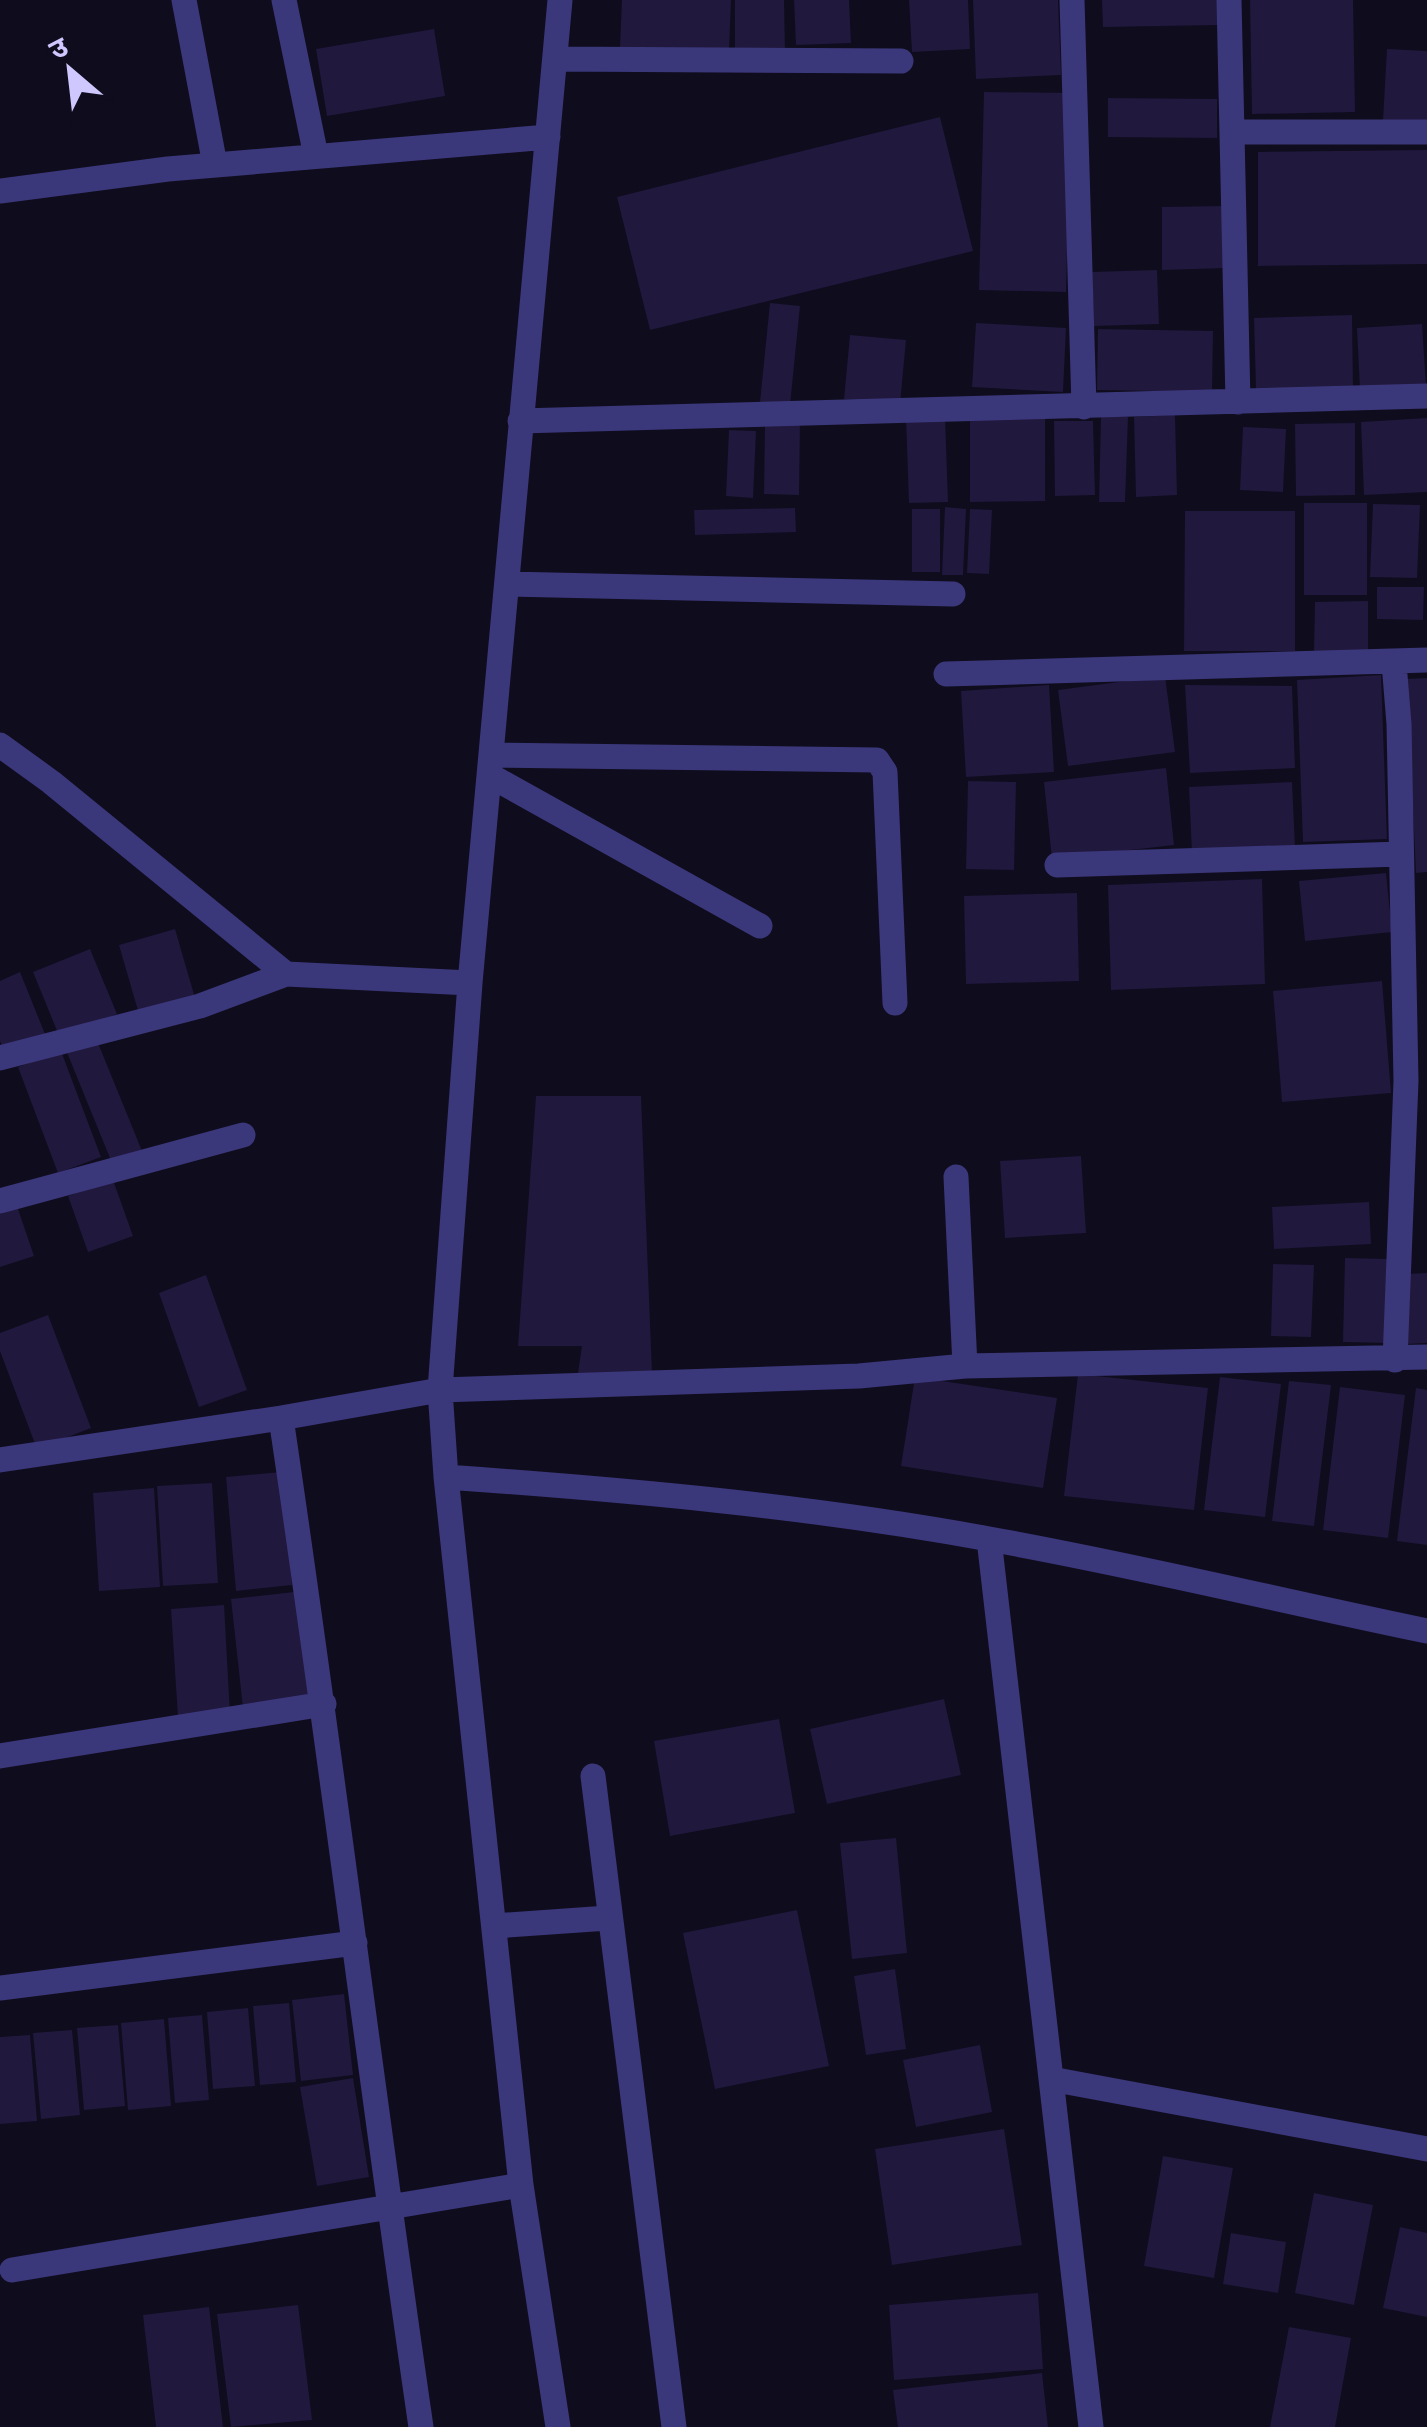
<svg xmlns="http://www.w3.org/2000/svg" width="1427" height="2427" viewBox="0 0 1427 2427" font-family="Helvetica,'Noto Sans Devanagari',sans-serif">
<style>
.building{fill:#20183d}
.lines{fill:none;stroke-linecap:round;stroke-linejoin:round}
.minor{stroke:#3b377b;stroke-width:25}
</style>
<rect width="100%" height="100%" fill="#0f0c1d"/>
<path class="building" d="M622,0H731L729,50L620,47Z
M735,0H784L785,52H735Z
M794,0H849L851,43L796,45Z
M909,0H968L970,49L912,52Z
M973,0H1058L1061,75L976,79Z
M1102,0H1217V25L1103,27Z
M1250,0H1353L1355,112L1252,114Z
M434,29L445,96L327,116L316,49Z
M1387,49L1427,51V122L1383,120Z
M984,92L1071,93L1066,292L979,290Z
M1108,98L1217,99V138L1108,137Z
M940,117L973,251L650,330L617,197Z
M1427,150V264L1258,266V152Z
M1224,206L1225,268L1162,270V207Z
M1157,270L1159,324L1094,326L1092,272Z
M770,303L800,306L790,405L760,402Z
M1352,315L1353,387L1256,390L1254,318Z
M976,323L1066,328L1063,392L972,387Z
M1422,324L1426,386L1360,390L1357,328Z
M1098,329L1213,331L1212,392L1097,390Z
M850,335L906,340L900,404L844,399Z
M1175,415L1177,495L1136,497L1134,417Z
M945,417L948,502L909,503L906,418Z
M1045,417V501L970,502V418Z
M1101,417H1128L1125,502H1099Z
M1427,418V492L1364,495L1361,422Z
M1054,421H1093L1095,495L1055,496Z
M765,422L800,423L799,495L764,494Z
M1355,423V495L1296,496L1295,424Z
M1243,427L1286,429L1283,492L1240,490Z
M729,430L756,431L753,498L726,496Z
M1304,503H1367V595H1304Z
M1373,504L1420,505L1417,578L1370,577Z
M945,507L966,509L963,575H942Z
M795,508L796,532L695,535L694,510Z
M912,509H940V572H912Z
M970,509L992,510L989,574L967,573Z
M1185,511H1295V651H1184Z
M1377,587H1424L1423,620L1377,619Z
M1368,601V651H1314L1315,602Z
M1381,675L1387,839L1303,842L1297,680Z
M1165,676L1175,752L1068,766L1058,690Z
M1427,678V872L1416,873L1407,679Z
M1049,685L1054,772L966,777L961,691Z
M1185,685L1292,686L1295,768L1190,773Z
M1166,768L1174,845L1052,859L1044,782Z
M968,781L1016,782L1014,870L966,869Z
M1292,782L1295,847L1192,853L1189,787Z
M1386,873L1392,932L1305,941L1299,881Z
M1262,879L1265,984L1111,990L1108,885Z
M1077,893L1079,981L966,984L964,896Z
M175,929L195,998L139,1014L119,945Z
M90,949L117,1014L60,1038L33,972Z
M20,972L45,1034L4,1050L0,1041V981Z
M1382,981L1391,1093L1282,1102L1273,991Z
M96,1038L142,1151L112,1163L66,1050Z
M61,1051L101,1157L58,1173L18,1067Z
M536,1096H641L652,1373H578L582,1346H518Z
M1081,1156L1086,1233L1005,1238L1000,1161Z
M113,1180L133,1236L88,1252L68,1196Z
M1369,1202L1371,1244L1274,1249L1272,1207Z
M16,1203L34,1256L0,1267V1208Z
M1345,1258L1388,1259L1389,1343L1343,1342Z
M1273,1264L1314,1265L1311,1337L1271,1336Z
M1427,1273V1343L1408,1344L1405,1274Z
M206,1275L247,1390L199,1407L159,1293Z
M48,1315L91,1428L37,1449L0,1351V1333Z
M1078,1374L1208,1388L1194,1510L1064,1496Z
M915,1377L1057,1398L1043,1488L901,1466Z
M1220,1377L1281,1384L1265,1517L1204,1510Z
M1289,1381L1331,1385L1314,1526L1272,1521Z
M1340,1387L1405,1395L1388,1538L1323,1530Z
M1416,1388L1427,1390V1545L1397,1541Z
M282,1472L292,1585L236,1591L226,1477Z
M212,1483L218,1583L163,1586L157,1486Z
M154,1488L160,1587L99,1591L93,1493Z
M303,1591L315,1700L243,1708L231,1599Z
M224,1605L230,1714L178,1717L171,1609Z
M944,1699L961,1775L827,1804L810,1729Z
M779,1719L795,1813L670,1836L654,1741Z
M896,1838L907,1953L852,1959L840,1843Z
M797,1910L829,2066L715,2089L683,1933Z
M895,1969L906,2049L866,2055L854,1976Z
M344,1994L353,2075L301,2081L292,2000Z
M289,2003L296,2082L260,2085L253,2006Z
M248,2008L255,2086L213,2089L207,2012Z
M202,2015L209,2100L175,2103L168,2018Z
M164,2019L171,2106L128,2110L121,2023Z
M118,2025L125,2106L84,2110L77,2028Z
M72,2030L80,2115L41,2119L33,2033Z
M30,2035L37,2121L0,2124V2037Z
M980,2045L992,2112L916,2127L903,2060Z
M353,2078L369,2177L317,2186L300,2087Z
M1004,2129L1022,2245L892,2265L875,2149Z
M1163,2156L1233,2168L1214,2278L1144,2266Z
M1314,2193L1373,2205L1354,2305L1295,2293Z
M1400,2227L1427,2233V2317L1383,2308Z
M1231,2233L1286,2242L1278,2293L1223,2284Z
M1038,2293L1043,2369L894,2380L889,2305Z
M298,2305L312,2420L231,2427L217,2314Z
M209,2307L223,2427H156L143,2315Z
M1289,2327L1351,2338L1335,2427H1270Z
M1042,2373L1048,2427H898L893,2390Z"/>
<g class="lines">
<path class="minor" d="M184,0L215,165
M284,0L316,156
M1072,0L1084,407
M1229,0L1238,402
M556,59L901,61
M1232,132H1427
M0,191L168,169L548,137
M520,421L1427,396
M507,584L953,594
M1394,663L1399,724L1406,1081L1395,1360
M946,674L1427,660
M0,745L51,782L286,974
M491,755L877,760L885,772L895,1003
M489,775L760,926
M1057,865L1401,854
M0,1058L200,1006L286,974L470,983
M956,1177L965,1366
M0,1201L243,1135
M281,1418C331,1754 372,2091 421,2427
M0,1460L281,1418L440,1390L859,1376L965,1366L1427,1357
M446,1477C628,1490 810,1506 989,1539C1136,1565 1281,1601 1427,1631
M989,1539L1091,2427
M0,1756L324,1704
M593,1776L674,2427
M494,1926L608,1918
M0,1988L355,1943
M1051,2079L1427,2149
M12,2270L521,2185
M558,2427L521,2185L446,1477L440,1390L470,983L560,0"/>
</g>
<g transform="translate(70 70) rotate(332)" stroke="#0f0c1d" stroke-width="8" paint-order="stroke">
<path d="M0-8L18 38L0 25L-18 38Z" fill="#cfc8fe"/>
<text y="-15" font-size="28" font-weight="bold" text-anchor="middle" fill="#cfc8fe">उ</text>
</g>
</svg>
